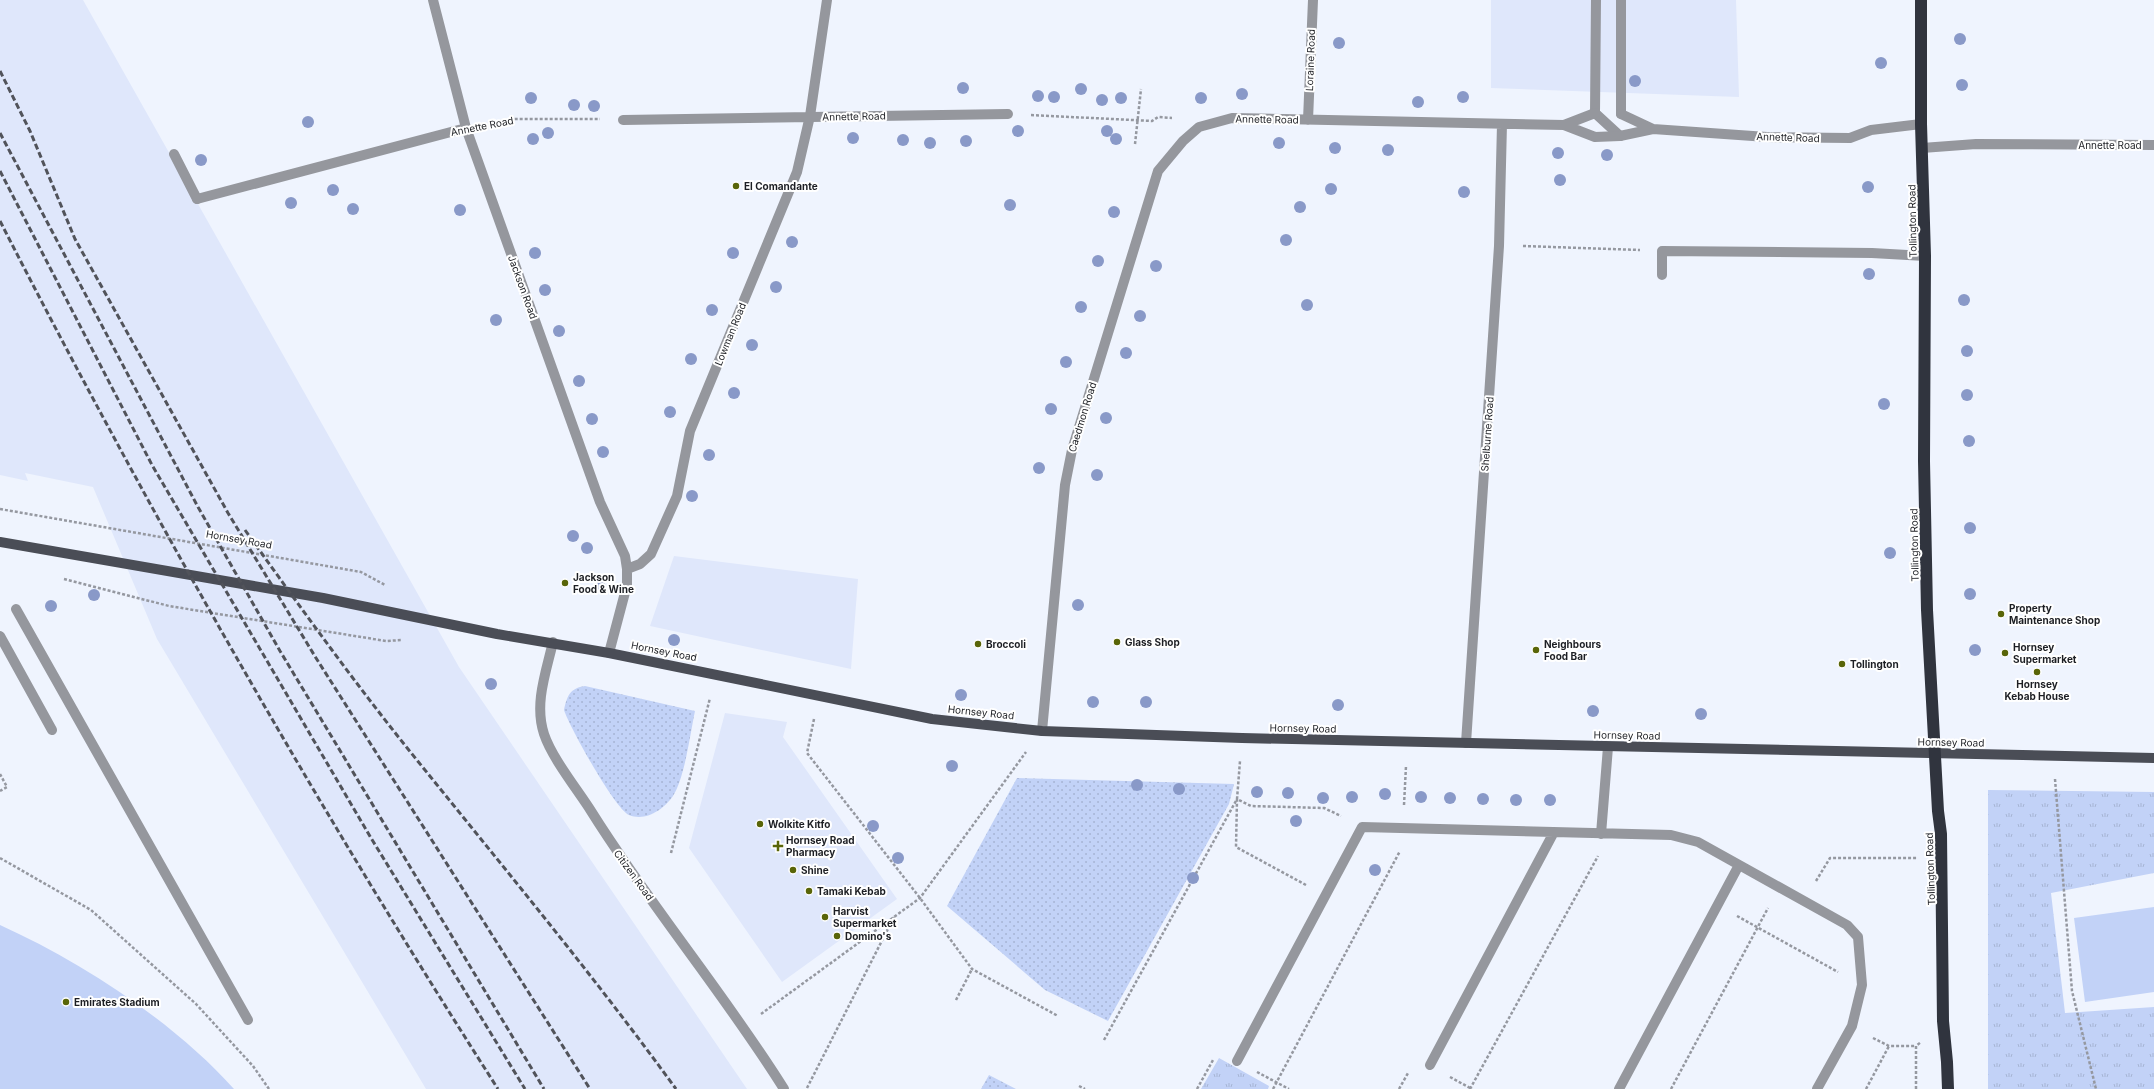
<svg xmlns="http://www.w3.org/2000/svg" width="2154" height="1089" viewBox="0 0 2154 1089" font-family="Inter,sans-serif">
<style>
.built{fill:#dfe7fb}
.grass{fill:url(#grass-dots)}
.park{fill:url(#park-tufts)}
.garden{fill:#c2d2f7}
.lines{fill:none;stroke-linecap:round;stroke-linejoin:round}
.path{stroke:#9598a0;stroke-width:2.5;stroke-dasharray:3 2;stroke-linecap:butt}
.lane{stroke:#95979d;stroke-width:10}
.street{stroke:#95979d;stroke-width:10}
.primary{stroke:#4a4d56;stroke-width:10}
.highway{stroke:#30343e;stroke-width:12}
.rail{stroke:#51535a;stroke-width:3;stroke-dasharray:6 3;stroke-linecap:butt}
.tree{fill:#8999c8}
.poi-dot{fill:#596508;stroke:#fff;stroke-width:1.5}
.labels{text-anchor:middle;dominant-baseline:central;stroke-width:4;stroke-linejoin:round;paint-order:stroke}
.street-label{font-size:10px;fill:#1d1f24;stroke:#fff}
.poi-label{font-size:10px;font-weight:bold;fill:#1d1f24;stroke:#fff;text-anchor:start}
</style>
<defs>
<pattern id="grass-dots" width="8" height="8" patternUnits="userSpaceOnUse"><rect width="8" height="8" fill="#c2d2f7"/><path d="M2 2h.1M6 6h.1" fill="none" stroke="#a6b4d4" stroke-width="1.8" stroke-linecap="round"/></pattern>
<pattern id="park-tufts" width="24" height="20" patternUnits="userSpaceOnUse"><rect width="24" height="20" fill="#c2d2f7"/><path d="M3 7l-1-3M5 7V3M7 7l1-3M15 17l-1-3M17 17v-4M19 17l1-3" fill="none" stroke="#a6b4d4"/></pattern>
</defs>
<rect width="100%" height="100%" fill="#eff4fe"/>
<path class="built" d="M0,0H83L459,667L747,1089H426L157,639L93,487L25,473L28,481L0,475Z
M1491,0H1736L1739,97L1491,88Z
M674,556L858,579L851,669L650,626Z
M725,713L787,722L783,737L897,899L782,982L689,848Z"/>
<path class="grass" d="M585,686L695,711C690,734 685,777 673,796C664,809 646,822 629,815C615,809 569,726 564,710C567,696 570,688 585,686Z
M1017,778L1234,784L1229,804L1108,1021L1045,990L947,906Z
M989,1075L1016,1089H981Z"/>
<path class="park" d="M1988,790L2154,792V873L2051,893L2065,1013L2154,1007V1089H1988Z
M1219,1058L1269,1086L1268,1089H1201Z"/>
<path class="garden" d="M2154,907V992L2085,1002L2074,918Z
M0,925C82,962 174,1022 234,1089H0Z"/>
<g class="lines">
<path class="path" d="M1031,115L1152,121L1158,117L1172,118
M490,123L514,119H600
M1135,144L1141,89
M1523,246L1640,250
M0,509L361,572L385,585
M64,579L169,606L386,641L402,640
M814,719L807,753L920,898L972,969L1058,1016
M0,774L7,787L0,791
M2055,779L2072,991L2096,1089
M1404,805L1406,766
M671,853L710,698
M0,858L91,910L196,1004L253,1066L269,1089
M1816,881L1830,858H1918
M1306,885L1236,847L1237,799L1251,806L1324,808L1341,816
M1737,916L1838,972
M956,1000L972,969
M761,1014L920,898L1026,752
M1873,1038L1889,1046H1916
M1104,1040L1237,799L1240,761
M1257,1072L1289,1089
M1450,1077L1472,1089
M1079,1086L1085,1089
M807,1088L894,917
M1197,1089L1213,1060
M1273,1089L1400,851
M1399,1089L1408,1073
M1470,1089L1598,856
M1671,1089L1768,908
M1866,1089L1889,1046
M1916,1089V1046L1921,1042"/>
<path class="lane" d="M1596,0L1595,113L1620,136
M1621,114V0
M174,154L197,199
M1662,275V251L1872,253L1925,256
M0,636L52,730
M1601,834L1608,747
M1237,1061L1362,827L1671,835L1698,842L1847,925L1858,937L1862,985L1852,1026L1817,1089
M1430,1065L1554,832
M1619,1089L1739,865"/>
<path class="street" d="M433,0L466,128L600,502L625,556L627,569V585L609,653
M1621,114L1653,129
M623,120L1008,114
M1308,120L1313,0
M1564,125L1595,113
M1922,148L1976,144L2154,145
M197,199L466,128
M627,569L640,564L651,554L677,496L690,431L797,172L810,116L827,0
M16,609L248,1020
M553,642C546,672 534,704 544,734C552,758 577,789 591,811C651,907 724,993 784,1089
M1042,731L1065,485L1072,450L1158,171L1183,141L1199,127L1232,118L1564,125L1595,137L1620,136L1653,129L1767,137L1850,138L1871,130L1921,124
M1466,743L1499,246L1502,124"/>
<path class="primary" d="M0,542L323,598L497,634L609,653L932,719L1042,731L1242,738L2154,758"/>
<path class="highway" d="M1921,0V124L1925,256L1924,461L1927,610L1938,811L1941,834L1943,1021L1947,1062L1948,1089"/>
<path class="rail" d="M0,71L30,131L75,239L228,513L316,658L590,1089
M0,133L198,507L280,651L544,1089
M0,171L152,465L371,838L525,1089
M0,221C152,518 318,808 498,1089
M245,530C298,604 351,678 408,749C499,862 591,972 676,1089"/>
</g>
<g class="tree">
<circle cx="1960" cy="39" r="6"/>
<circle cx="1339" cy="43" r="6"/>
<circle cx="1881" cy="63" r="6"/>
<circle cx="1635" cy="81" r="6"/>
<circle cx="1962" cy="85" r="6"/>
<circle cx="963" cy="88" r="6"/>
<circle cx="1081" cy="89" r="6"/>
<circle cx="1242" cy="94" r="6"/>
<circle cx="1038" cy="96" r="6"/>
<circle cx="1054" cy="97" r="6"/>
<circle cx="1463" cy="97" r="6"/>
<circle cx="531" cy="98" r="6"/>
<circle cx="1121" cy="98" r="6"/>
<circle cx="1201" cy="98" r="6"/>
<circle cx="1102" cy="100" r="6"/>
<circle cx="1418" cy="102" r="6"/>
<circle cx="574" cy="105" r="6"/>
<circle cx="594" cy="106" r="6"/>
<circle cx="308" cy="122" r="6"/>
<circle cx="1018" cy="131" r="6"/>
<circle cx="1107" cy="131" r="6"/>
<circle cx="548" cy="133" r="6"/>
<circle cx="853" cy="138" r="6"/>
<circle cx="533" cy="139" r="6"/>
<circle cx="1116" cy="139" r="6"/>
<circle cx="903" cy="140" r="6"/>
<circle cx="966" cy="141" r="6"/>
<circle cx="930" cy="143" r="6"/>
<circle cx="1279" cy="143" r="6"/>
<circle cx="1335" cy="148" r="6"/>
<circle cx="1388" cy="150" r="6"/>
<circle cx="1558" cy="153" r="6"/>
<circle cx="1607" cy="155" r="6"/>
<circle cx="201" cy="160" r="6"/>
<circle cx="1560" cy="180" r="6"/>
<circle cx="1868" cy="187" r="6"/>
<circle cx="1331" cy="189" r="6"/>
<circle cx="333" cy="190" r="6"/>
<circle cx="1464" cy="192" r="6"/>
<circle cx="291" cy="203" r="6"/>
<circle cx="1010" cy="205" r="6"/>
<circle cx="1300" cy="207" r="6"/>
<circle cx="353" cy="209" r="6"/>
<circle cx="460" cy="210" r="6"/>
<circle cx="1114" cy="212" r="6"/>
<circle cx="1286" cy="240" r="6"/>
<circle cx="792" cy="242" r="6"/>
<circle cx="535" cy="253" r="6"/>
<circle cx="733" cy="253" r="6"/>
<circle cx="1098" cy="261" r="6"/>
<circle cx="1156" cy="266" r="6"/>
<circle cx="1869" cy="274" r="6"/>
<circle cx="776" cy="287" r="6"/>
<circle cx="545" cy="290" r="6"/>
<circle cx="1964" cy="300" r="6"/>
<circle cx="1307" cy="305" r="6"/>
<circle cx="1081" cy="307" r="6"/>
<circle cx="712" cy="310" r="6"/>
<circle cx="1140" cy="316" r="6"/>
<circle cx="496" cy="320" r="6"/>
<circle cx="559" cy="331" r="6"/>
<circle cx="752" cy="345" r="6"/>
<circle cx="1967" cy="351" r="6"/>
<circle cx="1126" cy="353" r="6"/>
<circle cx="691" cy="359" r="6"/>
<circle cx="1066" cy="362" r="6"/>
<circle cx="579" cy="381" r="6"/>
<circle cx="734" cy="393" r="6"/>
<circle cx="1967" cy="395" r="6"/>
<circle cx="1884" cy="404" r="6"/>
<circle cx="1051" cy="409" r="6"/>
<circle cx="670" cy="412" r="6"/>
<circle cx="1106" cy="418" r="6"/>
<circle cx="592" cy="419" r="6"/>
<circle cx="1969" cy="441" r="6"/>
<circle cx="603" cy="452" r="6"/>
<circle cx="709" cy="455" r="6"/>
<circle cx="1039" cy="468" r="6"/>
<circle cx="1097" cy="475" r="6"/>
<circle cx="692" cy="496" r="6"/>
<circle cx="1970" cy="528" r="6"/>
<circle cx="573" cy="536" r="6"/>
<circle cx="587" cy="548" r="6"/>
<circle cx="1890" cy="553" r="6"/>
<circle cx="600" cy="587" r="6"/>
<circle cx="1970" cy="594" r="6"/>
<circle cx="94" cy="595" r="6"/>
<circle cx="1078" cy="605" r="6"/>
<circle cx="51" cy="606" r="6"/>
<circle cx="674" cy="640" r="6"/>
<circle cx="1975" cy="650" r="6"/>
<circle cx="491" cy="684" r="6"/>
<circle cx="961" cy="695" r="6"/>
<circle cx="1093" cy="702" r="6"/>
<circle cx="1146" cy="702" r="6"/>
<circle cx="1338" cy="705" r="6"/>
<circle cx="1593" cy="711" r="6"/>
<circle cx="1701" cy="714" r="6"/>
<circle cx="952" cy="766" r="6"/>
<circle cx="1137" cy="785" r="6"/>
<circle cx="1179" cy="789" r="6"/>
<circle cx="1257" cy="792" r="6"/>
<circle cx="1288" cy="793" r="6"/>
<circle cx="1385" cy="794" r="6"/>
<circle cx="1352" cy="797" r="6"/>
<circle cx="1421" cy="797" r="6"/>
<circle cx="1323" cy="798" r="6"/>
<circle cx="1450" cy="798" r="6"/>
<circle cx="1483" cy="799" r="6"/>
<circle cx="1516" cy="800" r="6"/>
<circle cx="1550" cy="800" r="6"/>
<circle cx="1296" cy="821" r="6"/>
<circle cx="873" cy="826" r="6"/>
<circle cx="898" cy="858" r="6"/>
<circle cx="1375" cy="870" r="6"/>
<circle cx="1193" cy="878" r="6"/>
</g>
<g class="poi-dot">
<circle cx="736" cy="186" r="4"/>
<circle cx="565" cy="583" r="4"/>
<circle cx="2001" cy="614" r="4"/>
<circle cx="1117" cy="642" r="4"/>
<circle cx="978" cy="644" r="4"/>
<circle cx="1536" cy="650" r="4"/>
<circle cx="2005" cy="653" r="4"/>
<circle cx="1842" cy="664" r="4"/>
<circle cx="2037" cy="672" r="4"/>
<circle cx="760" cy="824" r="4"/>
<path d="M776 840h4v4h4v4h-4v4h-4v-4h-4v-4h4z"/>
<circle cx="793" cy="870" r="4"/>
<circle cx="809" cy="891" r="4"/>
<circle cx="825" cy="917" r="4"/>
<circle cx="837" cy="936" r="4"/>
<circle cx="66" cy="1002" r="4"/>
</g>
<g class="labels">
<g class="street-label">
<text transform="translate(1310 60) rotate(-88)">Loraine Road</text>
<text transform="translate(854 116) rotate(-1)">Annette Road</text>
<text transform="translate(1267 119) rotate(1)">Annette Road</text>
<text transform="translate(482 126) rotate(-11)">Annette Road</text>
<text transform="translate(1788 137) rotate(2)">Annette Road</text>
<text x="2110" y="145">Annette Road</text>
<text transform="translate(1912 221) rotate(-91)">Tollington Road</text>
<text transform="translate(523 287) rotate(70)">Jackson Road</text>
<text transform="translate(730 334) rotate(-68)">Lowman Road</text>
<text transform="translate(1082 417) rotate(-73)">Caedmon Road</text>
<text transform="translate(1487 434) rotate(-86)">Shelburne Road</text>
<text transform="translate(239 539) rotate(10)">Hornsey Road</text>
<text transform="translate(1914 545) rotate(-91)">Tollington Road</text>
<text transform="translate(664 651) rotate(11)">Hornsey Road</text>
<text transform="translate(981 712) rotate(6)">Hornsey Road</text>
<text transform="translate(1303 728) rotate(1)">Hornsey Road</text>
<text transform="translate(1627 735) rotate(1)">Hornsey Road</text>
<text transform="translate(1951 742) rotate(1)">Hornsey Road</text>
<text transform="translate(1930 869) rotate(-92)">Tollington Road</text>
<text transform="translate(634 875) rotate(54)">Citizen Road</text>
</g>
<g class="poi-label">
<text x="744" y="186">El Comandante</text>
<text x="573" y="577">Jackson<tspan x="573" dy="12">Food &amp; Wine</tspan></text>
<text x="2009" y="608">Property<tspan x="2009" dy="12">Maintenance Shop</tspan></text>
<text x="1125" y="642">Glass Shop</text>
<text x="986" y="644">Broccoli</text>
<text x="1544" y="644">Neighbours<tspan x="1544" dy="12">Food Bar</tspan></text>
<text x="2013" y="647">Hornsey<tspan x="2013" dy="12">Supermarket</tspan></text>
<text x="1850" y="664">Tollington</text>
<text x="2037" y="684" text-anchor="middle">Hornsey<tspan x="2037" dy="12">Kebab House</tspan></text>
<text x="768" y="824">Wolkite Kitfo</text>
<text x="786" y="840">Hornsey Road<tspan x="786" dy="12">Pharmacy</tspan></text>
<text x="801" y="870">Shine</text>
<text x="817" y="891">Tamaki Kebab</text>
<text x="833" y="911">Harvist<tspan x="833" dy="12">Supermarket</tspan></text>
<text x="845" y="936">Domino's</text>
<text x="74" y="1002">Emirates Stadium</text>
</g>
</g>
</svg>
